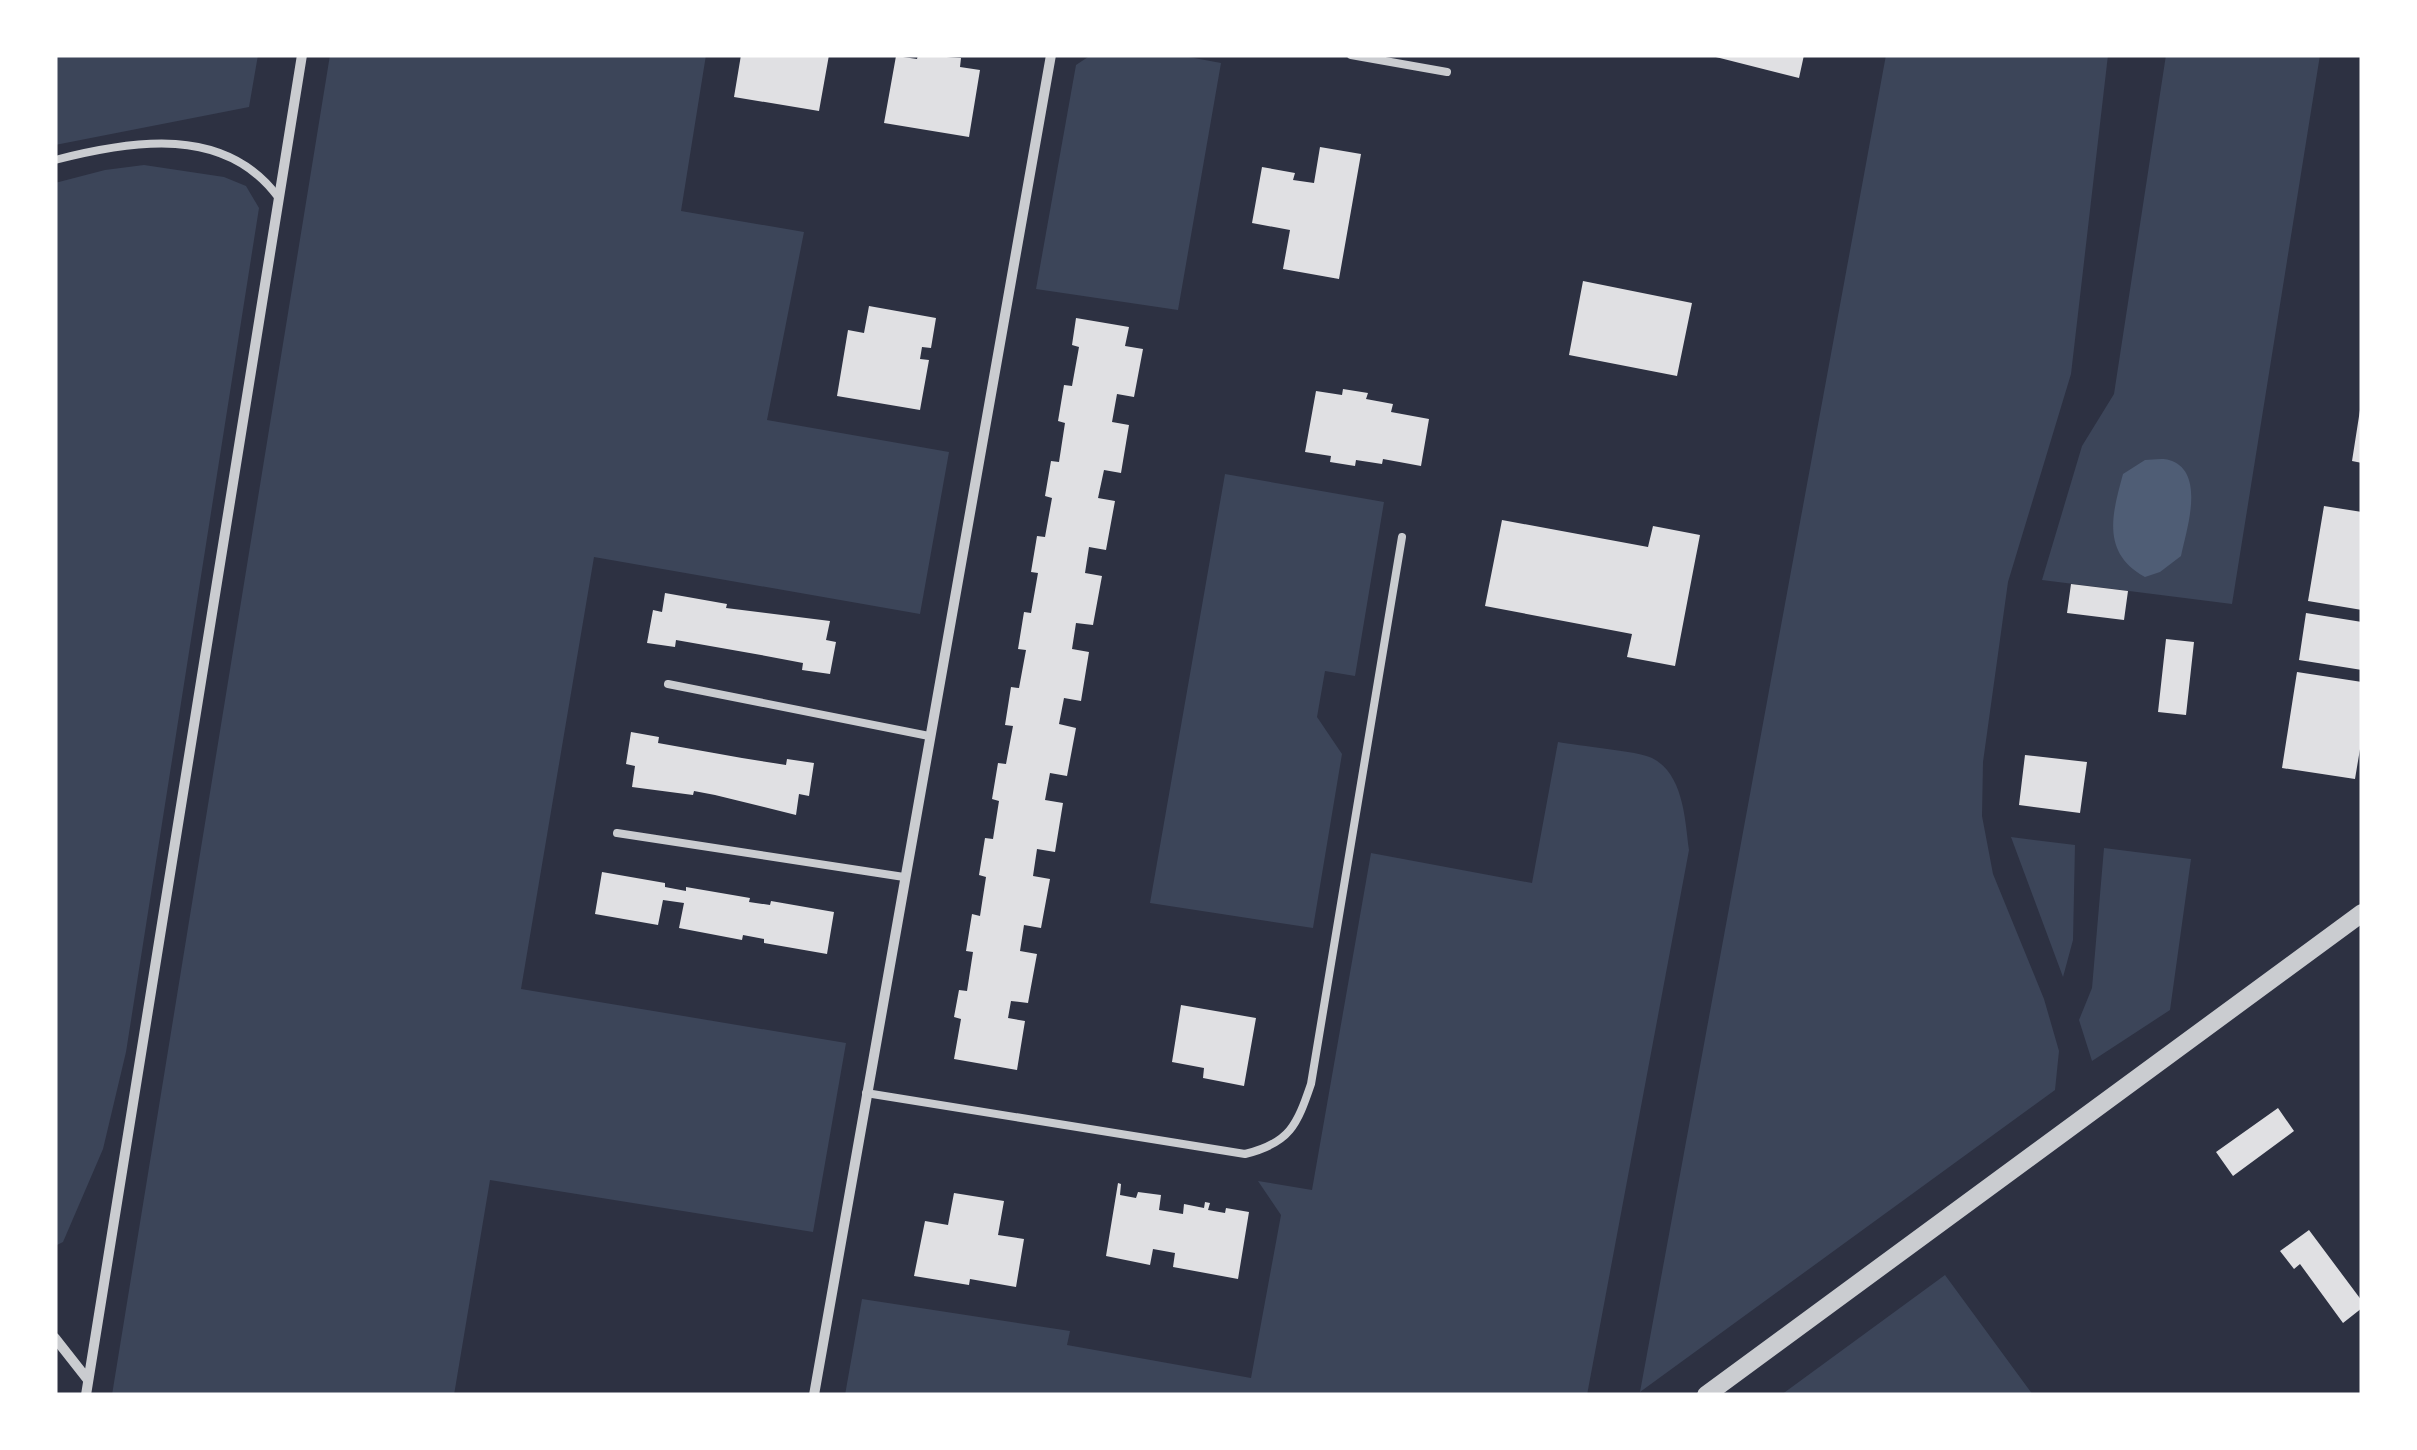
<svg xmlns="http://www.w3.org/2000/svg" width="2417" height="1450" viewBox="0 0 2417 1450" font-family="'IBM Plex Sans',sans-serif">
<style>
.green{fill:#3c4559}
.water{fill:#4f5d75}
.building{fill:#e0e0e3}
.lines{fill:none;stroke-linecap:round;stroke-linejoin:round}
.service{stroke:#caccd0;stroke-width:8}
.minor{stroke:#caccd0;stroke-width:10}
.tertiary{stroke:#caccd0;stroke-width:18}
</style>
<rect width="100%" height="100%" fill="#2d3142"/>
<path class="green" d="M55,55H258L249,107L55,145Z
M330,55H706L681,211L804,232L767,420L949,452L920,614L594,557L521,989L846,1043L813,1232L490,1180L454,1395H112Z
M1091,55H1178L1221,63L1178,310L1036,289L1076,65Z
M1886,55H2108L2071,374L2008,582L1983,762L1982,816L1993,874L2044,999L2059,1051L2055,1090L1640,1392Z
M2166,55H2320L2232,604L2042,580L2082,446L2114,394Z
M144,165L224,177L246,186L259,208L126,1052L103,1149L63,1242L55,1246V183L105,170Z
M1225,474L1384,502L1355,676L1325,671L1317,717L1342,754L1313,928L1150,903Z
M1558,742C1578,746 1638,751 1652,758C1684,774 1685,821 1689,850L1587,1395H845L862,1299L1070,1331L1067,1345L1251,1378L1281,1215L1258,1181L1312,1190L1371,853L1532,883Z
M2011,837L2075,845L2073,940L2063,977Z
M2104,848L2191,859L2170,1010L2092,1061L2079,1020L2092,988Z
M1945,1275L2033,1395H1781Z"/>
<path class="water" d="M2145,460C2152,460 2162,458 2169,460C2207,471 2186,531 2181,556L2160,572L2145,577C2101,553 2112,514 2123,474Z"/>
<path class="building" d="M741,55H829L819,111L734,97Z
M918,55L961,58L960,67L980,70L969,137L884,123L896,56L917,59Z
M1708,55H1804L1799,78Z
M1320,147L1361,154L1339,279L1283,269L1290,230L1252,223L1262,167L1295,173L1293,180L1314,183Z
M1583,281L1692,303L1677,376L1569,355Z
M869,306L936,318L931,348L922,347L920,359L929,360L920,410L837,396L848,330L864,333Z
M1076,318L1129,327L1125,346L1143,349L1134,397L1117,394L1112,422L1129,425L1121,473L1104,470L1098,498L1115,501L1106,550L1089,547L1085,573L1102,576L1093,625L1076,623L1072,649L1089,652L1081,701L1064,698L1059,724L1076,728L1067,776L1050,773L1045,800L1063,803L1055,852L1037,849L1033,876L1050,879L1041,928L1024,925L1020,951L1037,954L1028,1003L1011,1001L1008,1018L1025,1021L1017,1070L954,1059L961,1019L954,1017L959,990L967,991L973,952L966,951L972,914L980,916L986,877L979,875L985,838L993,839L999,801L992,799L998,763L1006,764L1013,726L1005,725L1011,687L1019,688L1026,650L1018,649L1024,612L1031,613L1038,573L1031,572L1037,536L1045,537L1052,498L1045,496L1051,461L1059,462L1065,423L1058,421L1064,385L1072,386L1079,347L1072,345Z
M1343,389L1368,393L1366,399L1393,404L1391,412L1429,419L1421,466L1383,459L1382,464L1356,460L1355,466L1330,462L1331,456L1305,452L1316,391L1342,395Z
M2360,410H2362V463L2352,461Z
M2324,506L2362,512V610L2308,601Z
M1502,520L1648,547L1653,526L1700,535L1675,666L1627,657L1632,634L1485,606Z
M2071,584L2128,591L2124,620L2067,613Z
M665,593L727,604L726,608L830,621L826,640L836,642L830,674L802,670L803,663L761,655L676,640L675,647L647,643L653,610L662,612Z
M2306,613L2362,622V670L2299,660Z
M2166,639L2194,642L2186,715L2158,712Z
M2297,672L2362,682V737L2355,779L2282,768Z
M631,732L659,737L658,743L742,758L786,765L787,759L814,763L809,796L799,794L796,815L715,795L694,791L693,795L632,787L635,766L626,764Z
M2025,755L2087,762L2080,813L2019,805Z
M602,872L665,883V887L686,891V887L750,898L749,902L770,905L771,901L834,912L827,954L764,943V939L743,935L742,940L679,928L684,903L663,900L658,925L595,914Z
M1181,1005L1256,1018L1244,1086L1203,1078L1204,1068L1172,1062Z
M2278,1108L2294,1131L2233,1176L2216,1152Z
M1118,1183L1121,1184L1120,1195L1136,1198L1138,1192L1161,1195L1159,1210L1183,1214L1184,1204L1204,1208L1205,1202L1210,1203L1208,1210L1225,1213L1226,1208L1249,1212L1238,1279L1173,1267L1175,1253L1153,1249L1150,1265L1106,1256Z
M954,1193L1004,1201L998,1235L1024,1239L1016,1287L970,1279L969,1285L914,1276L925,1221L948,1225Z
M2309,1230L2362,1301V1308L2343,1323L2300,1264L2294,1269L2280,1251Z"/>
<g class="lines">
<path class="service" d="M1351,55L1447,72
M55,160C132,140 225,125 278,197
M668,684L929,736
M617,833L904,877
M866,1093L1245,1154C1290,1143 1297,1125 1311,1084L1402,537"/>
<path class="minor" d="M55,1338L88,1380
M86,1395L302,55
M814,1395L1051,55"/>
<path class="tertiary" d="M1706,1395L2362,913"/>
</g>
<rect width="2417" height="1450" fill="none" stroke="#ffffff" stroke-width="115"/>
</svg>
